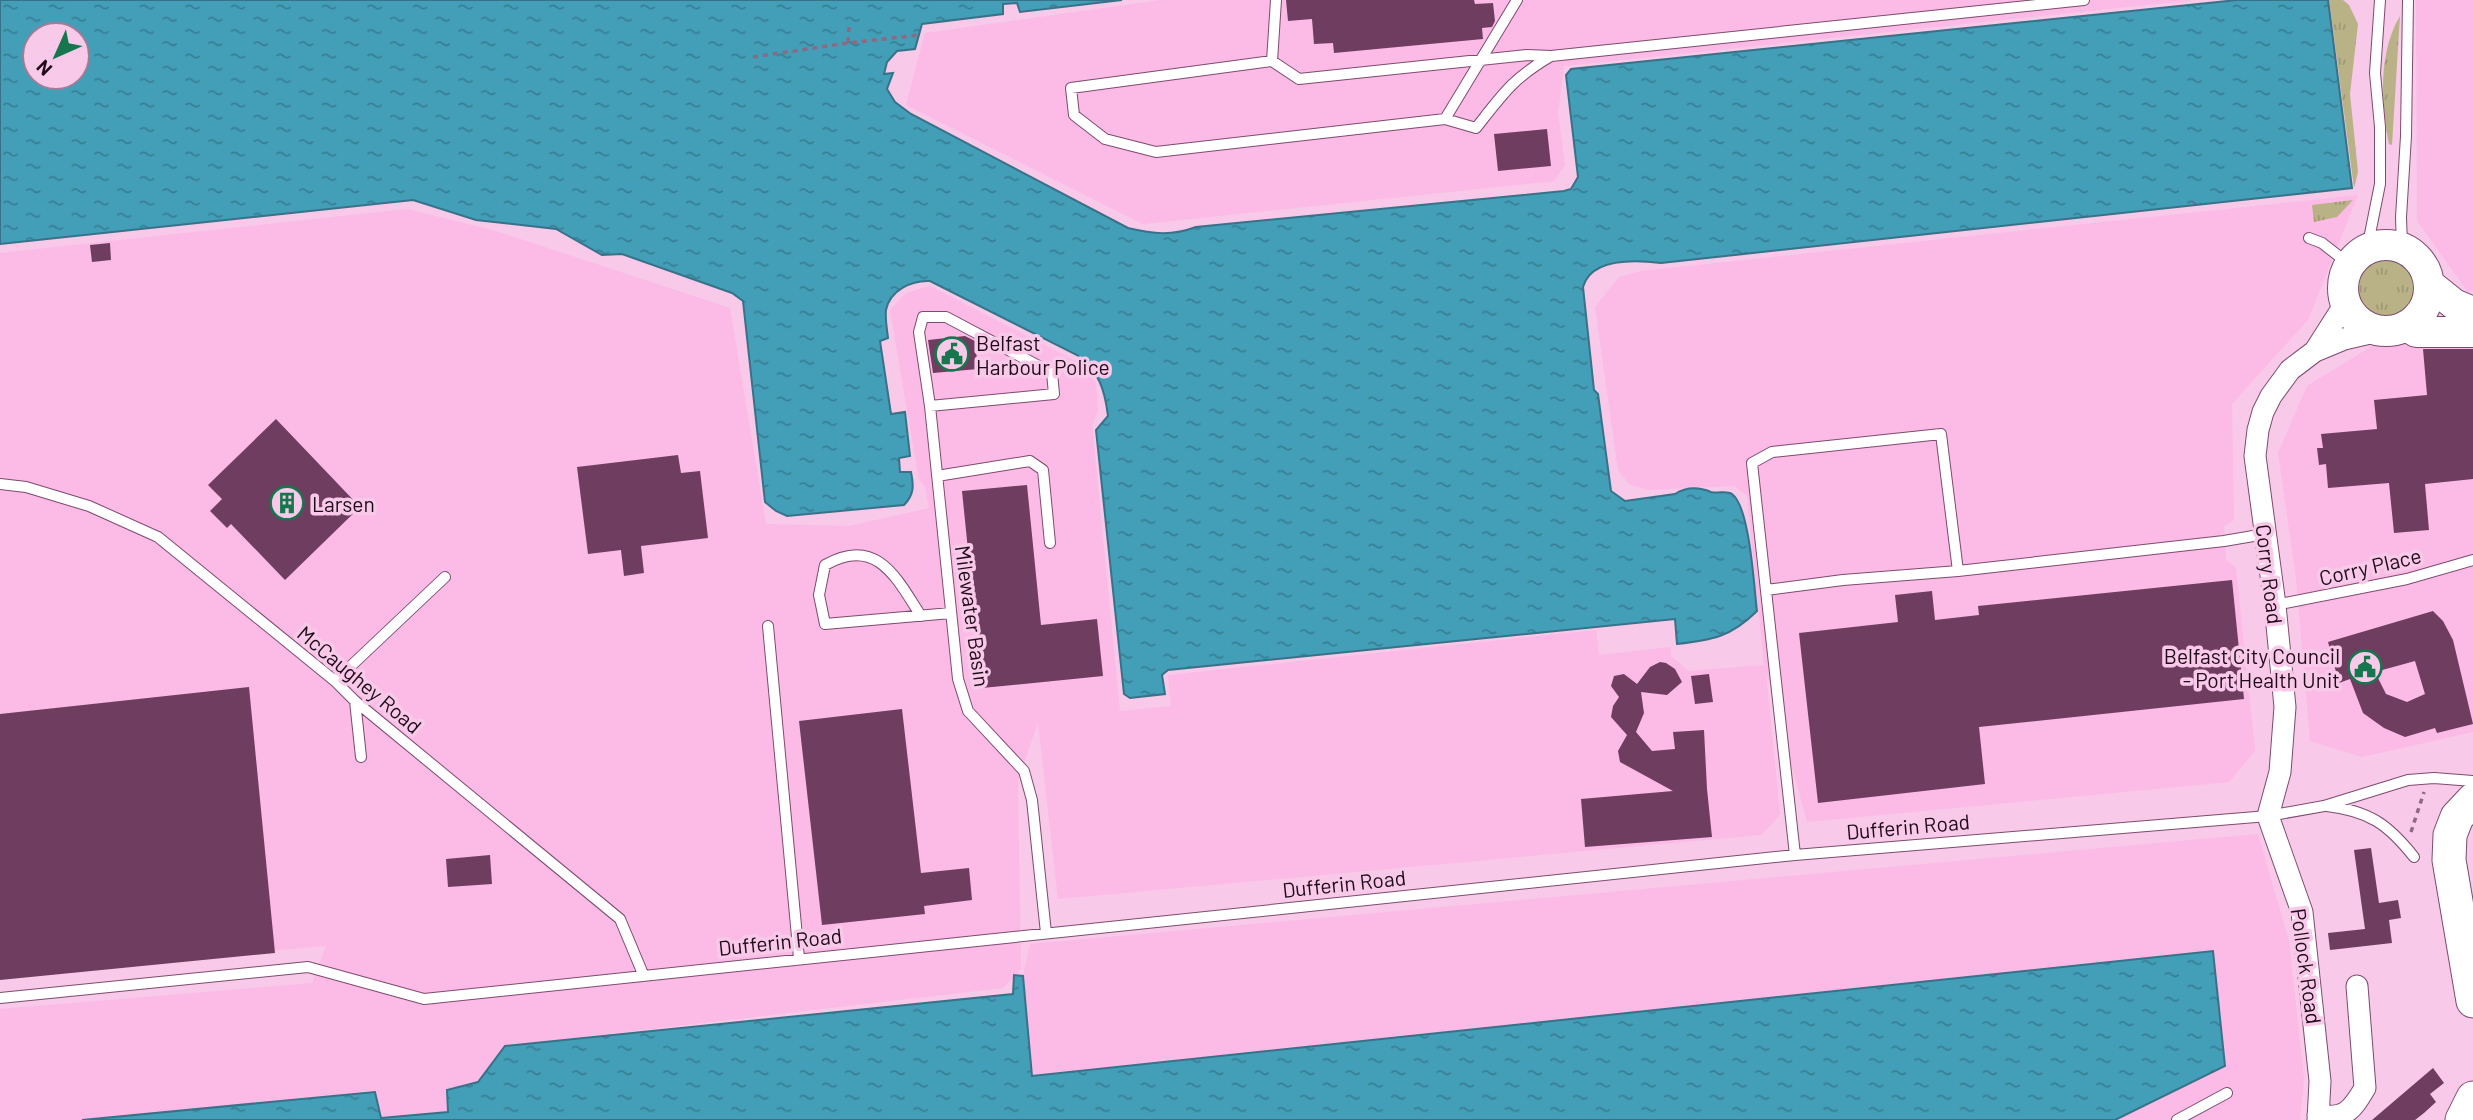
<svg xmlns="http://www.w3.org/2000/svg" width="2473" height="1120" viewBox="0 0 2473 1120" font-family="Barlow,sans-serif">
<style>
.built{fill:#fcbae6}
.grass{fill:url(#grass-tufts)}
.water{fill:url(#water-ripples);stroke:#387288;stroke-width:2;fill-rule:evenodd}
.building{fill:#6e3d5f;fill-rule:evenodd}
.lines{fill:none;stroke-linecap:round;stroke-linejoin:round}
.lane-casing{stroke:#7d4b6e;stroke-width:12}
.street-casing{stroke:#7d4b6e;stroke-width:23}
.secondary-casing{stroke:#7d4b6e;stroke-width:32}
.primary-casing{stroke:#7d4b6e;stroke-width:35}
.path{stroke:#8c6a81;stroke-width:3.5;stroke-dasharray:5 5;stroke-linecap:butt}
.lane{stroke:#fff;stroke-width:10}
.street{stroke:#fff;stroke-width:21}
.secondary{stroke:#fff;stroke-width:30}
.primary{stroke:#fff;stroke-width:33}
.labels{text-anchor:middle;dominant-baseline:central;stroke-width:7;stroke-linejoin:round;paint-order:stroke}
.poi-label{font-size:21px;fill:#1f0b19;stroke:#f8c9e8;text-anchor:start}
.street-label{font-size:21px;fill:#1f0b19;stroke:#f8c9e8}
</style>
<defs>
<pattern id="grass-tufts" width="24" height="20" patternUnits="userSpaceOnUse" patternTransform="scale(1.75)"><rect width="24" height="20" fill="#b9b287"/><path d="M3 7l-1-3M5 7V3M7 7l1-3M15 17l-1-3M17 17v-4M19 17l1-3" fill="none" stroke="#9f9874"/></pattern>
<pattern id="water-ripples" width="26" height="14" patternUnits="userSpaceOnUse" patternTransform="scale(1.75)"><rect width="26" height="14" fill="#439eb8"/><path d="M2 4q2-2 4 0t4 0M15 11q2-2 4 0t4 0" fill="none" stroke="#377f95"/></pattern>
</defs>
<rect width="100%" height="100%" fill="#f8c9e8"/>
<path class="built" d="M1161,0H2195L1564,66L1558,113L1565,165L1554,181L1143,224L906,105L925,33Z
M2416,0H2473V291L2468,292L2417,221Z
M2358,195L2308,320L2232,404L2234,520L2224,526L2226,560L2236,568L2255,751L2229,782L1807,822L1766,671L1780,815L1761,835L1058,899L1038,723L1018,780L1021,969L1003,988L505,1046L478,1082L447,1090L449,1112L381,1118L375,1092L82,1120H0V1009L312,983L326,946L0,973V253L407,209L496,231L730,308L766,524L849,526L929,508L925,487L919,480L890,310L906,293L930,286L1078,362L1096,383L1098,411L1092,425L1120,711L1171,706L1168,675L1596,630L1599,655L1671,647V656L1688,671L1764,665L1747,496L1734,486L1647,490L1629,484L1618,470L1595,307L1619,277L1641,271Z
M2473,338V732L2362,757L2310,741L2296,578L2278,453L2307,386L2374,345Z
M2258,834L2289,941L2304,1079L2300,1120H2115L2225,1066L2212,951L1032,1076L1023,976L1030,944Z"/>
<path class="grass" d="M2329,0H2343L2349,5L2358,24L2350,94L2358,172L2354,188Z
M2400,16L2392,145L2389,144C2381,103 2378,53 2400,16Z
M2353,200L2337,217L2314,222L2312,205Z
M2356 289a31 31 0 1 1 62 0a31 31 0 1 1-62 0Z"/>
<path class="water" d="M0,0H1122L1020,12L1017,3L1003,4V14L922,24L915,49L897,51L887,62L884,74L893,73L887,89L895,102L911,114L1128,228C1153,234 1172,236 1196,227L1564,191L1571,189L1578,177L1566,75L1571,69L2237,0H2328L2352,188L1661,263C1636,260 1591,258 1583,287L1594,390L1598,394L1611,491L1625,501L1675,494C1686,487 1699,487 1711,492C1718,494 1726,490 1732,494C1750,507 1754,588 1757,611C1731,637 1712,640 1677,644L1675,619L1168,670L1162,675L1165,694L1130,698L1124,694L1096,430L1108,416C1105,391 1099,370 1077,355L930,281C912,280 890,290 886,310C885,319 887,329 888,338L880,341L891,414L905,412L910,456L899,458L900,472H911C914,486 914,495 904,505L787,516L776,511L765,502L743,301L732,293L622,254L602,255L556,229L476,220L413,200L0,244ZM77,35V77H35V35Z
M2213,951L2225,1066L2115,1120H82L375,1092L381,1118L448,1112L447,1090L478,1082L505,1046L1013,994L1014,975L1023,976L1032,1076Z"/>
<path class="building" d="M1286,0H1474L1475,4L1493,3L1495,21L1492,27L1482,28L1483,39L1334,53L1333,43L1314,44L1312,19L1288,21Z
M1547,129L1551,166L1498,171L1494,134Z
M110,243L111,260L92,262L90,245Z
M965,336L975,341L978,369L933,373L928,340Z
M2423,349H2473V479L2425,484L2429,530L2394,533L2389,483L2328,488L2326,464L2319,465L2317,448H2323L2321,434L2377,429L2374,400L2427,395Z
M276,419L360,507L285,580L231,524L227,528L210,511L222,499L208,485Z
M678,455L681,473L700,471L708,538L641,546L644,573L624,576L621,550L588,554L577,467Z
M1027,485L1041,625L1097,619L1103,676L982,688L962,491Z
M2232,580L2244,699L1979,727L1985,784L1818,803L1799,633L1898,622L1895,595L1932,591L1935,620L1979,615L1978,606Z
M2433,611L2443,621L2453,640L2473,724L2437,733L2435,728L2405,737L2384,728L2363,713L2350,679L2339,683L2328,642ZM2415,661L2425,694L2407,702L2386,694L2375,672Z
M1660,662L1666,663L1675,669L1682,682L1667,695L1641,692L1644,713L1636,732L1652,751L1675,749L1673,732L1704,730L1707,789L1712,837L1585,847L1581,799L1673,791L1620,762L1618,751L1627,735L1611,717L1613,706L1619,697L1611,686L1614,676L1624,674L1637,684L1650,667Z
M1709,674L1713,702L1695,704L1691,676Z
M249,687L275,953L0,980V714Z
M902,709L921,873L969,868L972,900L924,906L925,914L822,925L799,721Z
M2371,848L2379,903L2398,900L2401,918L2389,920L2392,943L2330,950L2328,933L2365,929L2354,850Z
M490,855L492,884L448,887L446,859Z
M2433,1068L2444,1083L2430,1094L2436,1102L2424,1113L2415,1120H2372Z"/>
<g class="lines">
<defs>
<path id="lane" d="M1517,0L1445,119L1156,152L1105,139L1074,115L1071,88L1272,61L1299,79L1527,55L1551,56L2084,0
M1272,61L1276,0
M1445,119L1476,128C1502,95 1513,78 1551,56
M2309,238L2322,243L2349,264
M2402,248L2401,217L2406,136L2408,0
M2367,249L2380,184V127L2375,73L2380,0
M930,406L1054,394L1052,373L946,317H923L919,332L930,406L958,679L968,711L1024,771L1032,800L1046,933
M937,476L1030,461L1043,470L1050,543
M0,484L26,487L89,506L158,537L335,681L355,701L620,919L643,974
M1766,590L1843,580L1958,571
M2275,605L2407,579L2473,560
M921,616C897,579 877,535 825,565L819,595L825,624L951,613
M768,626L799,958
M335,681L445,577
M355,701L361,757
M2327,806C2369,811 2388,824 2414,857
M1795,855L1752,463L1772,452L1941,434L1958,571L2224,541L2265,534
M0,998L308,967L424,999L1795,855L2268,816L2324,806L2408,780L2434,778L2473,781
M2177,1120L2227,1093"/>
<path id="street" d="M2315,351L2345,304
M2318,1115C2345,1120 2352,1110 2365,1088L2357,986
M2318,1120L2320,1081L2302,912L2268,816L2280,772L2285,707L2275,605L2255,456L2258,430L2263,412L2271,396L2290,370L2315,351L2344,339L2379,331"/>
<path id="secondary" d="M2343 288a43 43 0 1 1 86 0a43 43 0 1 1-86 0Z
M2429,284L2454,304L2473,312
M2408,326L2416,332H2473"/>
<path id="primary" d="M2473,800L2457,817L2450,835L2449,860L2473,1001
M2462,1120L2473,1098"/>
</defs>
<use href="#lane" class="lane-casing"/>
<use href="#street" class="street-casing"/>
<use href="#secondary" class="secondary-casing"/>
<use href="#primary" class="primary-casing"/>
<path class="path" d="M848,42L849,27
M753,57L848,43L919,35
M2411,832L2424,792"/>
<use href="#lane" class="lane"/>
<use href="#street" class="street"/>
<use href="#secondary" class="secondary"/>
<use href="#primary" class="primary"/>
</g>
<defs>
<symbol id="civic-ring" viewBox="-11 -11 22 22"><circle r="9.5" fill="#f8c9e8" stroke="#16774e" stroke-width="1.5"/><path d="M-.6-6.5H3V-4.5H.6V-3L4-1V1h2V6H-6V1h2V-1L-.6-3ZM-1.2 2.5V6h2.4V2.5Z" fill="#16774e"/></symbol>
<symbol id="building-ring" viewBox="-11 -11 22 22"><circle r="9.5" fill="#f8c9e8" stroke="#16774e" stroke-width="1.5"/><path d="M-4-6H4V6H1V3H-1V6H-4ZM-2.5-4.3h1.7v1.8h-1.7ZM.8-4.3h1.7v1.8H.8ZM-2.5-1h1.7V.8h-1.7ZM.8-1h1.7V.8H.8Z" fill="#16774e"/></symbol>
</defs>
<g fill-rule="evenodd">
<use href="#civic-ring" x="933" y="335" width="38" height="38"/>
<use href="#building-ring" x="268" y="484" width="38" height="38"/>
<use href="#civic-ring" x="2346" y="648" width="38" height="38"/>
</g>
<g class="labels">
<g class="poi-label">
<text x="976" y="342">Belfast<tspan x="976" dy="24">Harbour Police</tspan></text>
<text x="312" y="503">Larsen</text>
<text x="2340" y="655" text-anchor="end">Belfast City Council<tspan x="2340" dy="24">- Port Health Unit</tspan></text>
</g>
<g class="street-label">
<text transform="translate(2370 566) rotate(-13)">Corry Place</text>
<text transform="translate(2270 574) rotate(83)">Corry Road</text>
<text transform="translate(973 616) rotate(82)">Milewater Basin</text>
<text transform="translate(360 679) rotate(40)">McCaughey Road</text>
<text transform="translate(1908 826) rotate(-5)">Dufferin Road</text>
<text transform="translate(1344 883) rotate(-6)">Dufferin Road</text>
<text transform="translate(780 941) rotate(-6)">Dufferin Road</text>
<text transform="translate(2307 966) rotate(82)">Pollock Road</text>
</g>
</g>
<g transform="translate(56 56) rotate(225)"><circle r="33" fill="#f8c9e8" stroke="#a17d95" stroke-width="2"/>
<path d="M0-5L12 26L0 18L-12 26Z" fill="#16774e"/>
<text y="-10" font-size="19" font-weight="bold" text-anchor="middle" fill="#1f0b19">N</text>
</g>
</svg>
